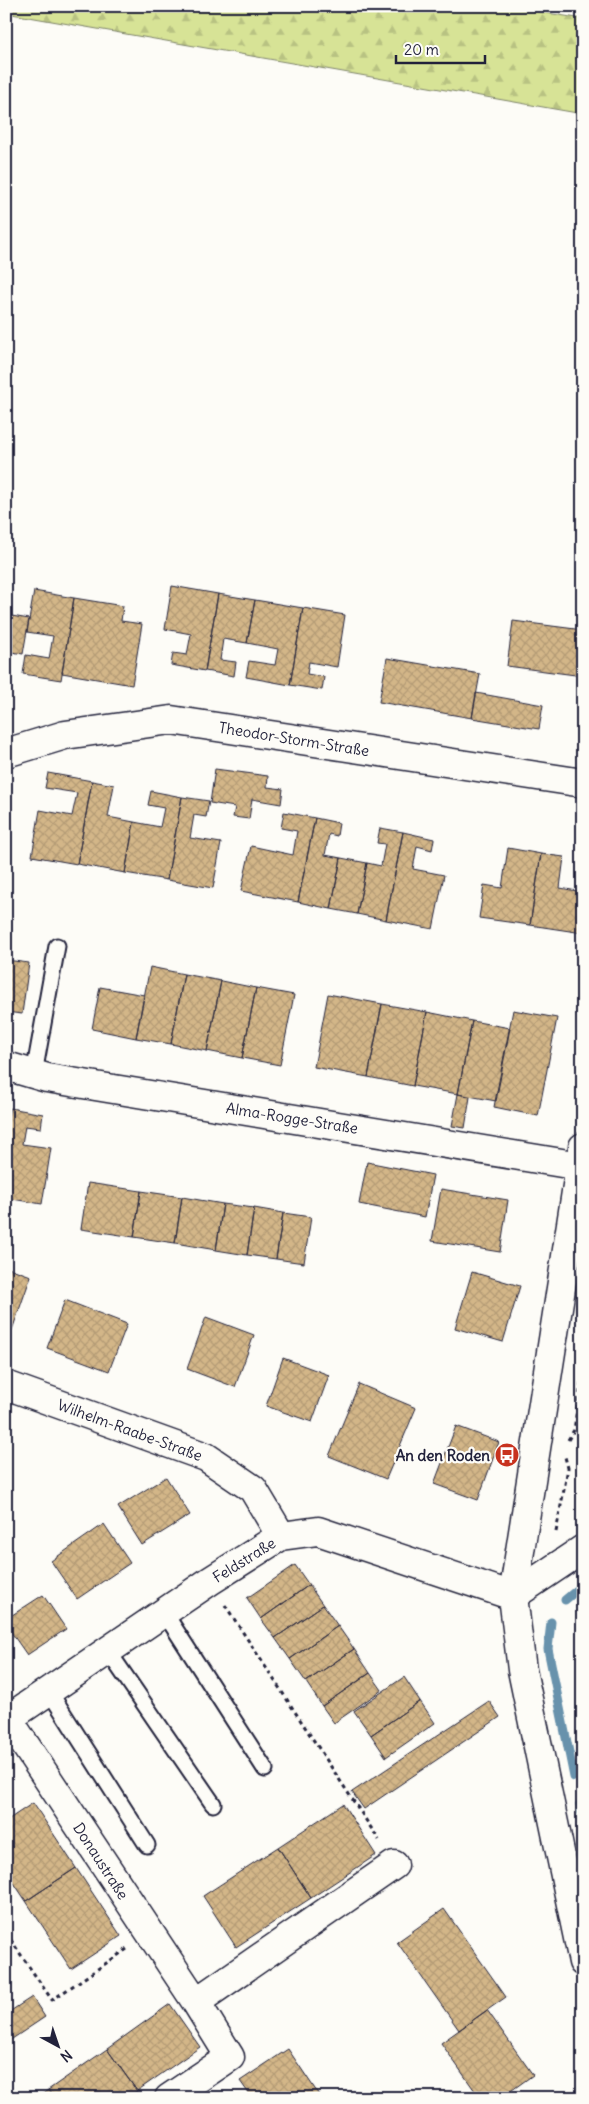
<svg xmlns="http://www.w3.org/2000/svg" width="589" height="2104" viewBox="0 0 589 2104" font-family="Delius,sans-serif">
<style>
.forest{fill:url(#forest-firs);stroke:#7c8268}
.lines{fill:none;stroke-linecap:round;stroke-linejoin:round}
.stream{stroke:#6892ac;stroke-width:9}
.building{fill:url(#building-cross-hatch);stroke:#22223b}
.service-casing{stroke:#22223b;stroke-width:19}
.minor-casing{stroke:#22223b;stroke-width:31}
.path{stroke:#22223b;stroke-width:3;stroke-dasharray:4 4;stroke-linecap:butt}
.service{stroke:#fdfcf7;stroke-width:15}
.minor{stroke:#fdfcf7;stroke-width:28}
.labels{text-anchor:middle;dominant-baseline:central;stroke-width:4.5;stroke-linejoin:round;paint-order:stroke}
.street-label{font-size:15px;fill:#22223b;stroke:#fdfcf7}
.poi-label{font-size:15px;font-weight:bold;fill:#22223b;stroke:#fdfcf7;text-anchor:end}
</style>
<defs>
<pattern id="forest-firs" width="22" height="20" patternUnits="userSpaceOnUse" patternTransform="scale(1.25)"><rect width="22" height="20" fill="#d7e396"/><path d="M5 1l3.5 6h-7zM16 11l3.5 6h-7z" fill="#b8c282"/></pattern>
<pattern id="building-cross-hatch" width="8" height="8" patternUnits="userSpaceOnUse" patternTransform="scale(1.25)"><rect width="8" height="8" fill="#d3b688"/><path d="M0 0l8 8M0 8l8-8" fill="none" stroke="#b59c76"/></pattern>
</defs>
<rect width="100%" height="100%" fill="#fdfcf7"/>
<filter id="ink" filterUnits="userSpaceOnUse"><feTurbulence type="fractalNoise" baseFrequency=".02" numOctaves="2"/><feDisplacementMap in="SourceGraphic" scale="10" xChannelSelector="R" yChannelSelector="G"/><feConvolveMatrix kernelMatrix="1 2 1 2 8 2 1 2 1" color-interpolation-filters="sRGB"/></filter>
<g filter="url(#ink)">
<path class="forest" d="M6,6H505L583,19V114L6,13Z"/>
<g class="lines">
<path class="stream" d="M565,1600L583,1585
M551,1622L548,1649L574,1777
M580,1804L583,1819"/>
</g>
<path class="building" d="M172,586L218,594L205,671L171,665L173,653L187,655L191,634L165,629Z
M34,591L74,598L61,680L23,674L26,655L49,659L53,636L27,632Z
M218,594L255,600L247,643L223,639L220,660L236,662L234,676L205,671Z
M74,598L123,606L121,621L142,624L132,685L62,673Z
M255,600L303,608L290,685L246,677L249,661L275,665L278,649L247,643Z
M303,608L345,615L337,667L309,662L307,674L324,677L322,690L290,685Z
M6,615L29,619L23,654L6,651Z
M513,621L583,630V676L507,666Z
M387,658L480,674L472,718L379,702Z
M476,693L543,705L539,729L472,718Z
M215,769L268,776L267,787L283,789L281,804L252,799L249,819L233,817L235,807L210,803Z
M48,773L92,781L77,864L32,856L40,810L72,816L77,793L45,788Z
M92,781L114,785L108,817L134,822L125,873L77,864Z
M151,791L182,797L167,880L125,873L134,822L160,827L164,808L148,805Z
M182,797L209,801L206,817L194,815L190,838L221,843L213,888L167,880Z
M284,812L315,818L298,902L241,891L251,846L293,855L297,831L281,828Z
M315,818L339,823L337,836L329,834L325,855L341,858L331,909L298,902Z
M380,828L403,832L386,920L357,914L367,863L381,866L385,844L377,843Z
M403,832L434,839L432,850L417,846L413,869L444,875L433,929L386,920Z
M508,848L541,854L530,925L479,918L484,885L502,888Z
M541,854L564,857L560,888L583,892V933L530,925Z
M341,858L367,863L357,914L331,909Z
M6,960L29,963L22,1014L6,1012Z
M150,967L184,974L171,1044L136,1038Z
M184,974L221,981L207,1051L171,1044Z
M221,981L256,988L242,1058L207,1051Z
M100,987L144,995L136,1038L92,1029Z
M256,988L294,995L280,1065L242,1058Z
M328,994L382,1004L368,1077L314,1067Z
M382,1004L427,1012L413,1086L368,1077Z
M513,1010L557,1018L538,1116L494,1107Z
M427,1012L472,1021L458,1094L413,1086Z
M472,1021L510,1028L496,1101L458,1094Z
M458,1094L470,1097L465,1128L452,1126Z
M10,1108L43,1114L41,1128L25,1126L22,1144L51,1148L42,1204L6,1198V1128Z
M367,1162L433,1175L425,1217L359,1204Z
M88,1183L141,1191L134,1237L81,1229Z
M441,1189L508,1200L500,1252L432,1241Z
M141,1191L182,1197L175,1243L134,1237Z
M182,1197L223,1204L216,1250L175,1243Z
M223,1204L254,1208L247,1255L216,1250Z
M254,1208L283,1213L276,1259L247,1255Z
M283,1213L311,1217L304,1263L276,1259Z
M6,1267L31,1276L12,1330L6,1328Z
M472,1272L520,1286L503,1342L455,1328Z
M65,1300L127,1324L109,1371L47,1348Z
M206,1317L254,1335L235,1387L187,1369Z
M283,1358L329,1375L312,1422L266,1406Z
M359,1384L416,1408L386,1479L329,1456Z
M456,1426L499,1442L478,1500L434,1484Z
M166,1477L190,1515L142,1545L118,1507Z
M104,1524L130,1563L77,1599L51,1561Z
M295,1565L309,1585L261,1619L247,1598Z
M309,1585L323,1605L275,1638L261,1619Z
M43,1595L66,1629L27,1655L6,1625V1619Z
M323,1605L338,1626L290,1659L275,1638Z
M338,1626L354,1649L306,1682L290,1659Z
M354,1649L370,1673L322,1706L306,1682Z
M370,1673L382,1690L334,1723L322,1706Z
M404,1677L420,1701L371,1735L354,1711Z
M420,1701L435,1723L386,1757L371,1735Z
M489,1701L500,1717L364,1809L352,1792Z
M33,1803L76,1868L26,1901L6,1871V1821Z
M343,1804L376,1855L311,1898L278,1847Z
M278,1847L311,1898L236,1947L203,1896Z
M76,1868L121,1936L71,1969L26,1901Z
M444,1909L506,1997L459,2030L397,1942Z
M32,1997L45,2017L6,2043V2014Z
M170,2004L200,2047L137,2091L107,2049Z
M487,2010L533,2075L501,2098H480L441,2043Z
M107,2049L137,2091L126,2098H54L48,2090Z
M288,2049L321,2098H252L240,2081Z
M48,2090L54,2098H37Z
M507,2093L511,2098H501Z"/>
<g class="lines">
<defs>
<path id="service" d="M34,1074L57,946
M164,1612L265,1769
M108,1651L213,1804
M49,1691L147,1845"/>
<path id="minor" d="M6,753L65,735L171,720L583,783
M6,1066L47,1078L580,1166
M583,1147L513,1596L522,1670L583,1962
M6,1385L206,1457L253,1489L281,1536
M513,1596L583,1549
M8,1719L196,2002L394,1865
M6,1720L210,1581L281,1536L318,1531L513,1596
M169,2098L230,2057L196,2002"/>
</defs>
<use href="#service" class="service-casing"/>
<use href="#minor" class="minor-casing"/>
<path class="path" d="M568,1440L574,1430L583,1369
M556,1532L568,1468L565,1457
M225,1605L379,1840
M6,1933L52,2000L127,1949"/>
<use href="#service" class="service"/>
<use href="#minor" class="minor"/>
</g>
</g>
<defs>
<symbol id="bus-disc" viewBox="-11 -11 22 22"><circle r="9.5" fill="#c8321e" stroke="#fdfcf7"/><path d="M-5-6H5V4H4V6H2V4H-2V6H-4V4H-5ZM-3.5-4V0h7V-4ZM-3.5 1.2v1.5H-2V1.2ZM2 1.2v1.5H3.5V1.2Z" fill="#fff"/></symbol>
</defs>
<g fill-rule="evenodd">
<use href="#bus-disc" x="493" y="1441" width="28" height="28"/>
</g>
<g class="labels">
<g class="street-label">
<text transform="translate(294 739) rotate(9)">Theodor-Storm-Straße</text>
<text transform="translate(292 1118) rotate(9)">Alma-Rogge-Straße</text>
<text transform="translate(130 1430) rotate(20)">Wilhelm-Raabe-Straße</text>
<text transform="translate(244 1560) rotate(-32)">Feldstraße</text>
<text transform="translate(101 1861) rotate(57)">Donaustraße</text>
</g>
<g class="poi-label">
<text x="490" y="1455">An den Roden</text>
</g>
</g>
<rect width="589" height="2104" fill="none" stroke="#fdfcf7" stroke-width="25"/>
<rect x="12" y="12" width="564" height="2079" fill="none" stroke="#22223b" stroke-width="2" filter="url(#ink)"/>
<g transform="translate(58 2046) rotate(140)" stroke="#fdfcf7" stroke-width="4" paint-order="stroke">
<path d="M0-4L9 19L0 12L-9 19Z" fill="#22223b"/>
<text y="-8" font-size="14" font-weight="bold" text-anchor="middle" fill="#22223b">N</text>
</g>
<path d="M396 55v8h89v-8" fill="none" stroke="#22223b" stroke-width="2.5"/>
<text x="404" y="55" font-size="15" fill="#22223b" stroke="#fdfcf7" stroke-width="4" paint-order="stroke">20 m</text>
</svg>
